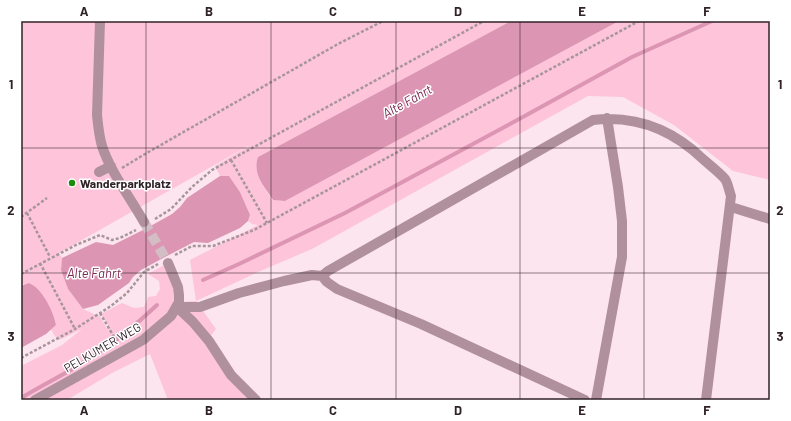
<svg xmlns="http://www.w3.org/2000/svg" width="791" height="421" viewBox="0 0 791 421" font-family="Barlow,sans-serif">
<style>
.green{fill:#fdc4da}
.water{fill:#dc95b2}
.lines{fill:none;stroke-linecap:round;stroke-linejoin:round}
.stream{stroke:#dc95b2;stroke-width:4}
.minor-tunnel{stroke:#d3bec6;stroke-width:10;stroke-dasharray:10 5;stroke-linecap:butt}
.path{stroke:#a7959c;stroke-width:2.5;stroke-dasharray:3 2;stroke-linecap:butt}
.minor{stroke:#b0909c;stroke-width:10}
.grid{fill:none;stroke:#302328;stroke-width:1;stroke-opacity:0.55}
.poi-dot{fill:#1a8b0e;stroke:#fff;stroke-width:1.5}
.labels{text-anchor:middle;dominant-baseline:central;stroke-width:3;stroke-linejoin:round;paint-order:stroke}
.poi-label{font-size:12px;font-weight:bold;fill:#302328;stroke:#fff;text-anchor:start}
.street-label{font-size:12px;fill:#302328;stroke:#fff}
.water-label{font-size:13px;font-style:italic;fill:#7a264f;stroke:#fff}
.neatline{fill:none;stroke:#302328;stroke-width:1.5}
.grid-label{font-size:13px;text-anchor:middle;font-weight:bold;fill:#302328}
</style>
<rect width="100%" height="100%" fill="#fce5ee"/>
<path class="green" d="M21,21H511L258,157C252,174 264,186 272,200L285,201L619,21H770V180L733,171L674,125L623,97L588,96L312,249L258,272L196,301L216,329L205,343L228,375L248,400H168L150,354L112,373L67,400H38L144,341L172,316L180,302L196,301L190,260L258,225L252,224L248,221L250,215L240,192L229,176H220L215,166L247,147L249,149L248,146L59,253L62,258L61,270L68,289L83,309L98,316L99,315L108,330L110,328L101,314L122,303L134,308L144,307L148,297L156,296L160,289L159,281L148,274L168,263L178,295V302L171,315L143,339L34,400H21V366L62,345L82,329L59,340L54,335L51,329L56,325C54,312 42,288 29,283L25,285L21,283Z"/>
<path class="water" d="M511,21H619L285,201L273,200C264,186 252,174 258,157Z
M220,176H229L240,192L250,215L248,221L240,228L208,243L194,242L165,257L141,270L133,277L129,283L98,305L83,309L68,289L61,270L62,258L96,242L113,245L147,228L172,214L180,207L187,198Z
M29,283C42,288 54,312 56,325L46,334L21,348V286Z"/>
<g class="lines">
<path class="stream" d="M203,280L239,264L345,213L521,118L632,57L712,21
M21,398C41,386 61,376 81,364C108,347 134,327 157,305"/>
<path class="minor-tunnel" d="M144,222L168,263"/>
<path class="path" d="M231,160L267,223
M122,168L145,154L338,44L383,21
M27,213L50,257
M21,217L47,198
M155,219L171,209L192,187L212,170L484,21
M175,255L192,246H213L254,230L639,21
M40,263L75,329
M21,274L76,245L100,235L112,240L120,238L136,230
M100,313L117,342
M21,358L75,329L111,306L127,293L144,272L158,264"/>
<path class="minor" d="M100,21L97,115C98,125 99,136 102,146C110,171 131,199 144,222
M99,172L111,166
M731,207L770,219
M322,276L327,282L337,289L421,324L585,400
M177,307H200L239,293L284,281L312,275L322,276L328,271L593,120C637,115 673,130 704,160C711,166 719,172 725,179C728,183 729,191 731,196L706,400
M177,307L193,322L209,341L231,375L256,400
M35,400L143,340L171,316L179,302V295L178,287L168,263
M596,400L622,257V221L618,187L607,118"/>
</g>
<path class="grid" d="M146,21V400M271,21V400M396,21V400M520,21V400M644,21V400M21,148H770M21,273H770"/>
<circle class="poi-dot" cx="72" cy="183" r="4"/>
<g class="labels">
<g class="poi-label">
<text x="80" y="183">Wanderparkplatz</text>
</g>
<g class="street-label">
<text transform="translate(102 347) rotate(-30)">PELKUMER WEG</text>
</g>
<g class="water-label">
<text transform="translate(407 101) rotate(-29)">Alte Fahrt</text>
<text x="94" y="273">Alte Fahrt</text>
</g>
</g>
<rect width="791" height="421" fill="none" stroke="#ffffff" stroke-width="44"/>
<rect x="22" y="22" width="747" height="377" class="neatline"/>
<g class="grid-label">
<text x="84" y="16">A</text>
<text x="209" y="16">B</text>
<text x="333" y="16">C</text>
<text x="458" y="16">D</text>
<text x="582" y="16">E</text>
<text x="707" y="16">F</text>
<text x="11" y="89">1</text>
<text x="780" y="89">1</text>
<text x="11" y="215">2</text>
<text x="780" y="215">2</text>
<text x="11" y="341">3</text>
<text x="780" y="341">3</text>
<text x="84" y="415">A</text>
<text x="209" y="415">B</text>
<text x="333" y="415">C</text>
<text x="458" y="415">D</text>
<text x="582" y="415">E</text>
<text x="707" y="415">F</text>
</g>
</svg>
